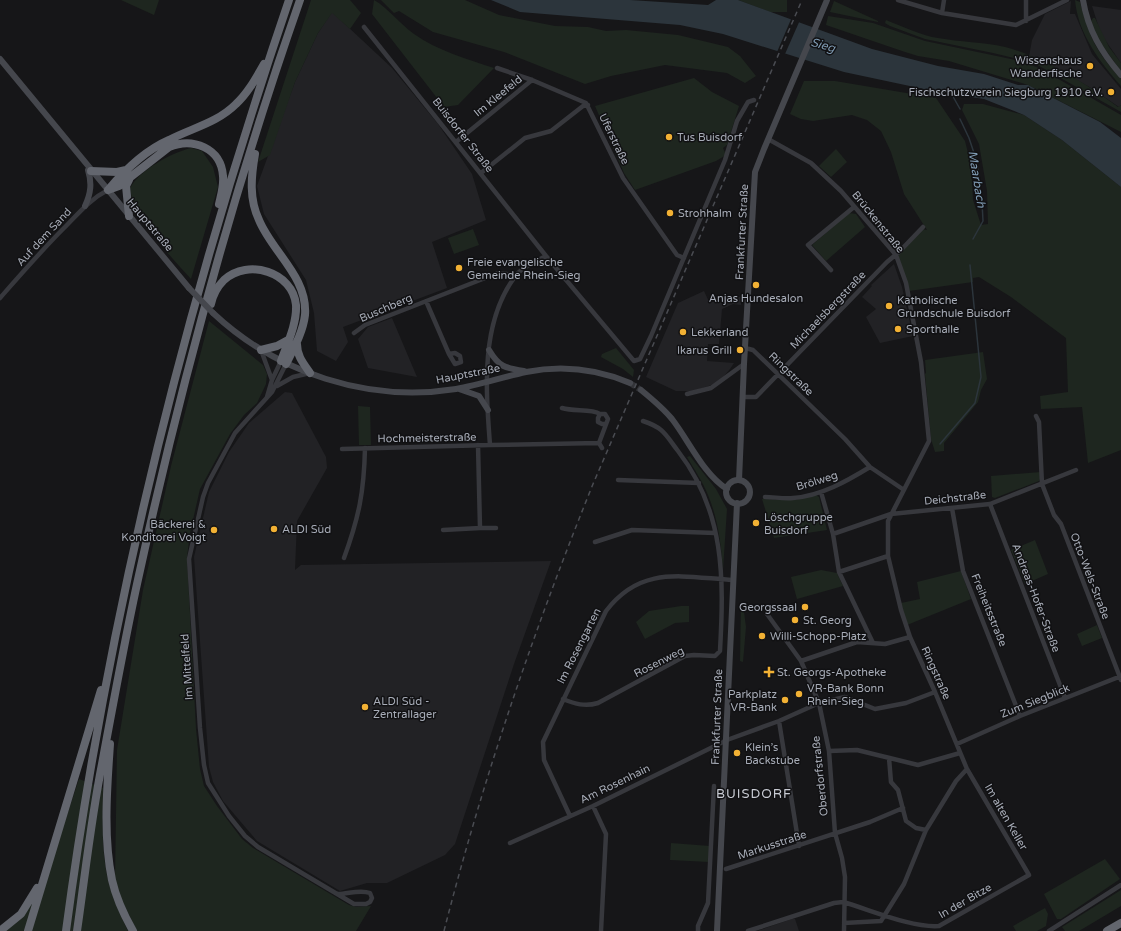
<svg xmlns="http://www.w3.org/2000/svg" width="1121" height="931" viewBox="0 0 1121 931" font-family="'Varela Round',sans-serif">
<style>
.built{fill:#222225}
.green{fill:#1e261f}
.water{fill:#2c353c}
.pier{fill:#161618}
.lines{fill:none;stroke-linecap:round;stroke-linejoin:round}
.stream{stroke:#2c353c;stroke-width:1.5}
.secondary-tunnel{stroke:#333438;stroke-width:6;stroke-dasharray:6 3;stroke-linecap:butt}
.street{stroke:#37383d;stroke-width:4.5}
.secondary{stroke:#45474d;stroke-width:6}
.highway{stroke:#63666e;stroke-width:8}
.rail{stroke:#4a4c52;stroke-width:1.5;stroke-dasharray:5 4;stroke-linecap:butt}
.secondary-bridge{stroke:#45474d;stroke-width:6}
.poi-dot{fill:#f2b134;stroke:#111113;stroke-width:1.5}
.labels{text-anchor:middle;dominant-baseline:central;stroke-width:3;stroke-linejoin:round;paint-order:stroke}
.poi-label{font-size:11px;fill:#a8adb8;stroke:#111113;text-anchor:start}
.street-label{font-size:11px;fill:#a8adb8;stroke:#111113}
.water-label{font-size:12px;font-style:italic;fill:#7f9bb3;stroke:#111113}
.quarter-label{font-size:13px;letter-spacing:1px;fill:#c9ccd4;stroke:#111113}
</style>
<rect width="100%" height="100%" fill="#161618"/>
<path class="built" d="M1071,1L1070,14H1075L1092,54L1121,89V105L1119,107L1091,88L1054,67L1029,57L1032,40L1045,14Z
M1092,6L1121,10V63L1101,34Z
M332,12L392,68L438,124L472,174L486,220L432,242L447,288L343,327L348,342L336,361L317,351L314,313L306,280L264,214L257,186L295,82L318,33Z
M894,264L902,287L913,336L880,343L866,317L876,309L862,297L872,286L871,285Z
M704,291L709,302H723L734,297H741V305L733,304L722,309L719,344H708L707,361L734,363L730,369L718,383L693,391H676L646,377L678,303Z
M392,318L417,377L368,368L358,339L368,327Z
M285,392L292,393L326,457L327,468L297,521L295,570L301,565L551,561L514,664L455,844L445,855L387,883H367L340,891L257,841L223,801L213,782L209,767L194,557L209,492L229,452L249,423Z
M795,919L799,931H757L792,919Z"/>
<path class="green" d="M121,0H159L154,15Z
M311,0H350L361,13L350,29L332,13L318,33L295,82L270,155L258,162Z
M374,0C388,8 400,24 414,34C438,51 467,59 494,68L458,105L444,107L372,14Z
M381,0H465L499,15L555,26L588,27L606,31L626,30L678,35L728,47L740,56L756,76L745,83L727,73L665,65L611,76L585,84L504,52L433,32L399,11L394,13Z
M738,0H787V12H770Z
M1075,0L1080,2C1090,39 1096,51 1121,79V86C1100,62 1078,34 1075,0Z
M834,1L878,21V22L830,12Z
M828,16L873,23L925,41L1021,61L1041,69L1121,115V132L1028,85L949,61L918,56L905,52L826,25Z
M1093,18H1095L1109,47L1121,63V71L1097,38L1091,21Z
M886,20C901,26 923,36 938,38C960,42 983,42 1005,47C1043,57 1087,84 1118,107L1121,105V112L1034,63L993,53L925,39L890,26L885,23Z
M694,78L712,92L739,106L727,145L723,148L726,155L716,161L635,190L624,173L595,106Z
M804,81H835L936,98L965,141L971,165L973,200L981,225L988,224L987,191L979,144L962,110L964,104H983L1024,115L1062,140L1121,187V450L1088,463L1082,407L1041,409L1040,396L1068,392L1066,338L1011,297L979,277L973,278V282L909,291L898,255L923,229L927,230L904,194L891,152L881,131L867,120L852,115L813,121L801,119L790,114Z
M191,148L202,151L213,167L218,187L191,279C171,257 133,217 130,188C140,170 171,153 191,148Z
M836,149L847,162L831,177L819,166Z
M849,213L856,214L865,227L826,261L812,245Z
M473,229L479,245L454,254L448,238Z
M209,321L263,365L267,374L266,384L257,403L244,415L230,434L200,489L190,533L187,557L196,729L200,769L204,786L217,806L242,839L253,848L349,905L356,907L371,906L356,931H137L122,901L115,879L117,750L143,590L171,466Z
M616,348L634,370L633,377L623,369L601,357L602,354Z
M983,352L987,379L981,390L978,402L944,443V451L935,452L931,439L925,374L926,373L925,360Z
M358,406L370,407L371,445H359Z
M690,456L716,489L727,509L723,570C721,544 718,519 708,495C703,482 694,469 687,457Z
M1041,472V477L1039,481L995,498L992,497L991,476Z
M816,495L819,497L827,530L774,538L762,499L794,500Z
M1035,540L1048,574L1025,584L1011,550Z
M821,570L837,573L843,586L797,599L791,577Z
M961,571L971,599L907,625L901,603L920,599L917,582Z
M743,604L746,627L743,662L740,661L741,605Z
M681,606H689V622L675,623L645,639L636,622L649,611Z
M1097,625L1102,638L1082,646L1077,634Z
M79,779L103,788C103,818 101,850 108,879C112,897 120,914 128,931H4L31,904L39,899Z
M671,843L710,846L709,862L670,860Z
M1105,859L1120,879L1061,919H1057L1044,894Z
M1121,890V906L1079,931H1065L1062,927Z
M1045,908L1048,914L1046,926L1037,931H1016L1013,926Z"/>
<path class="water" d="M491,0H630L708,5L716,0H738L872,49L938,66L984,74L1018,85H1028L1100,122L1121,138V187L1062,140L1024,115L984,99L938,92L844,72L723,34L680,25L520,12Z"/>
<path class="pier" d="M792,17L800,20L785,54L777,52Z"/>
<g class="lines">
<path class="stream" d="M951,93L960,109
M960,119L969,138L977,162L982,202L983,221L973,239
M940,444L975,403L981,377L970,265"/>
<path class="secondary-tunnel" d="M630,383L641,390"/>
<path class="street" d="M898,0L942,13
M944,0L942,13L1016,25L1067,0
M1026,21V0
M364,27L546,256L634,361L640,359L651,336L725,160L737,121L748,102L754,100
M497,68L532,80L586,103L623,178L677,255L684,258
M768,139L811,163L841,191L896,255L906,283L921,362L929,441L888,521V556L901,610L910,637L935,692L967,769L956,781L926,830L904,884L881,921L844,923
M456,142L532,80
M481,173L525,138L551,131L583,106L588,105
M546,256C535,262 521,267 514,278C480,325 486,391 490,445L599,443
M831,270L808,245L854,207
M0,298C21,274 41,251 64,228C78,214 90,199 108,190
M426,301L449,354L455,364L461,362L460,356L455,353L449,354
M354,333L365,325L498,273L507,274L514,277
M745,348L753,350L845,439L870,467L904,490
M261,350L272,380
M286,364L272,392L235,433L208,483L203,497L189,559L200,728L204,765L208,783L229,816L245,836L258,847L354,904H366L370,902L372,898L370,893C360,889 348,894 338,894
M277,386L293,377L310,373
M687,394L711,388L744,364
M267,397L272,380L281,361
M743,397H756L887,262L899,252L923,227
M562,408C574,412 591,408 600,414
M1036,416L1039,422L1042,484L1054,515L1061,524L1121,680
M599,443L608,419L605,414H600L598,418V422L602,424H606
M599,443L602,448
M342,449L490,445
M618,480L699,483
M821,492L833,534L839,572L873,643
M765,497C774,497 784,499 793,498C821,496 847,481 870,467
M990,504L1065,698
M952,508L963,571L1020,716
M480,528H496
M443,530L480,528L478,445
M833,534L891,514L990,504L1076,470
M595,542L632,530L715,533
M344,558C359,517 364,492 365,448
M839,572L888,556
M767,614L801,661L819,703L829,751L835,833L842,858L845,877L844,931
M801,661L857,642L885,644L910,637
M563,699C575,704 585,707 598,703L685,656L694,655L715,656L720,651C724,578 725,512 678,451C665,434 664,428 643,421
M779,721L799,846
M957,744L1020,716L1121,676
M829,751L857,750L918,765L960,753
M889,758L891,782L898,790L906,821L916,828L926,830
M593,806L606,834L601,931
M570,816L544,760L543,742L606,611C641,565 682,577 733,580
M510,843L593,806L727,740L779,721L819,703L845,697L875,709L906,703L935,692
M726,869L870,822L903,808
M698,931V926L708,903L714,786
M748,931L834,903L843,902C871,910 912,928 939,926L1029,875L967,769
M1049,931L1121,885"/>
<path class="secondary" d="M1083,0C1088,30 1101,52 1121,75
M0,59L189,288
M85,206C91,193 92,183 88,170
M213,313C277,373 368,403 456,389C479,385 503,377 526,372C561,365 597,369 630,383
M489,350C499,367 505,368 524,371
M459,389L479,396L488,410
M641,390C652,399 663,408 672,419C689,441 704,475 727,489
M739,480L744,364L755,172L764,149L827,0
M726 492a12 12 0 1 1 24 0a12 12 0 1 1-24 0Z
M717,931L737,503"/>
<path class="highway" d="M255,154C251,177 249,199 259,220C272,252 308,277 305,315C303,332 294,348 286,364
M91,171L117,172L126,170
M129,180L126,186L129,216
M108,190C124,171 146,150 169,140C192,128 217,123 236,104C248,93 256,78 264,64
M108,190L119,186L169,147C193,137 221,148 223,176C224,186 221,195 219,204
M211,304C213,295 218,286 224,280C248,258 293,272 296,305C297,324 287,344 281,361
M297,344C297,356 303,363 310,373
M261,350L277,346L288,340
M110,744C107,788 103,836 112,880C116,898 124,915 133,931
M0,931L21,914L37,888
M28,931L101,690
M66,931C108,614 186,302 289,0
M77,931C85,876 91,819 102,764C113,704 124,644 137,584C180,387 233,191 300,0
M1107,931L1121,923"/>
<path class="rail" d="M444,931C483,778 534,630 593,484L802,0"/>
<path class="secondary-bridge" d="M189,288L213,313"/>
</g>
<g class="poi-dot">
<circle cx="1090" cy="66" r="4"/>
<circle cx="1111" cy="92" r="4"/>
<circle cx="669" cy="137" r="4"/>
<circle cx="670" cy="213" r="4"/>
<circle cx="459" cy="268" r="4"/>
<circle cx="756" cy="285" r="4"/>
<circle cx="889" cy="306" r="4"/>
<circle cx="898" cy="329" r="4"/>
<circle cx="683" cy="332" r="4"/>
<circle cx="740" cy="350" r="4"/>
<circle cx="756" cy="523" r="4"/>
<circle cx="274" cy="529" r="4"/>
<circle cx="214" cy="530" r="4"/>
<circle cx="805" cy="607" r="4"/>
<circle cx="795" cy="620" r="4"/>
<circle cx="762" cy="636" r="4"/>
<path d="M767 666h4v4h4v4h-4v4h-4v-4h-4v-4h4z"/>
<circle cx="799" cy="694" r="4"/>
<circle cx="785" cy="700" r="4"/>
<circle cx="365" cy="707" r="4"/>
<circle cx="737" cy="753" r="4"/>
</g>
<g class="labels">
<g class="poi-label">
<text x="1082" y="60" text-anchor="end">Wissenshaus<tspan x="1082" dy="13">Wanderfische</tspan></text>
<text x="1103" y="92" text-anchor="end">Fischschutzverein Siegburg 1910 e.V.</text>
<text x="677" y="137">Tus Buisdorf</text>
<text x="678" y="213">Strohhalm</text>
<text x="467" y="262">Freie evangelische<tspan x="467" dy="13">Gemeinde Rhein-Sieg</tspan></text>
<text x="756" y="298" text-anchor="middle">Anjas Hundesalon</text>
<text x="897" y="300">Katholische<tspan x="897" dy="13">Grundschule Buisdorf</tspan></text>
<text x="906" y="329">Sporthalle</text>
<text x="691" y="332">Lekkerland</text>
<text x="732" y="350" text-anchor="end">Ikarus Grill</text>
<text x="764" y="517">Löschgruppe<tspan x="764" dy="13">Buisdorf</tspan></text>
<text x="206" y="524" text-anchor="end">Bäckerei &amp;<tspan x="206" dy="13">Konditorei Voigt</tspan></text>
<text x="282" y="529">ALDI Süd</text>
<text x="797" y="607" text-anchor="end">Georgssaal</text>
<text x="803" y="620">St. Georg</text>
<text x="770" y="636">Willi-Schopp-Platz</text>
<text x="777" y="672">St. Georgs-Apotheke</text>
<text x="807" y="688">VR-Bank Bonn<tspan x="807" dy="13">Rhein-Sieg</tspan></text>
<text x="777" y="694" text-anchor="end">Parkplatz<tspan x="777" dy="13">VR-Bank</tspan></text>
<text x="373" y="701">ALDI Süd -<tspan x="373" dy="13">Zentrallager</tspan></text>
<text x="745" y="747">Klein’s<tspan x="745" dy="13">Backstube</tspan></text>
</g>
<g class="street-label">
<text transform="translate(498 96) rotate(-39)">Im Kleefeld</text>
<text transform="translate(463 135) rotate(52)">Buisdorfer Straße</text>
<text transform="translate(614 139) rotate(64)">Uferstraße</text>
<text transform="translate(878 222) rotate(51)">Brückenstraße</text>
<text transform="translate(150 225) rotate(50)">Hauptstraße</text>
<text transform="translate(742 232) rotate(-87)">Frankfurter Straße</text>
<text transform="translate(44 237) rotate(-47)">Auf dem Sand</text>
<text transform="translate(386 308) rotate(-23)">Buschberg</text>
<text transform="translate(828 310) rotate(-46)">Michaelsbergstraße</text>
<text transform="translate(468 374) rotate(-11)">Hauptstraße</text>
<text transform="translate(791 374) rotate(44)">Ringstraße</text>
<text transform="translate(427 438) rotate(-1)">Hochmeisterstraße</text>
<text transform="translate(817 481) rotate(-17)">Brölweg</text>
<text transform="translate(955 498) rotate(-6)">Deichstraße</text>
<text transform="translate(1090 576) rotate(69)">Otto-Wels-Straße</text>
<text transform="translate(1036 598) rotate(69)">Andreas-Hofer-Straße</text>
<text transform="translate(989 610) rotate(68)">Freiheitsstraße</text>
<text transform="translate(579 646) rotate(-63)">Im Rosengarten</text>
<text transform="translate(659 662) rotate(-27)">Rosenweg</text>
<text transform="translate(187 667) rotate(-94)">Im Mittelfeld</text>
<text transform="translate(936 673) rotate(66)">Ringstraße</text>
<text transform="translate(1035 701) rotate(-22)">Zum Siegblick</text>
<text transform="translate(717 717) rotate(-88)">Frankfurter Straße</text>
<text transform="translate(820 776) rotate(-96)">Oberdorfstraße</text>
<text transform="translate(615 784) rotate(-26)">Am Rosenhain</text>
<text transform="translate(1006 817) rotate(60)">Im alten Keller</text>
<text transform="translate(772 845) rotate(-18)">Markusstraße</text>
<text transform="translate(965 901) rotate(-30)">In der Bitze</text>
</g>
<g class="water-label">
<text transform="translate(823 45) rotate(16)">Sieg</text>
<text transform="translate(977 179) rotate(81)">Maarbach</text>
</g>
<g class="quarter-label">
<text x="754" y="794">BUISDORF</text>
</g>
</g>
</svg>
